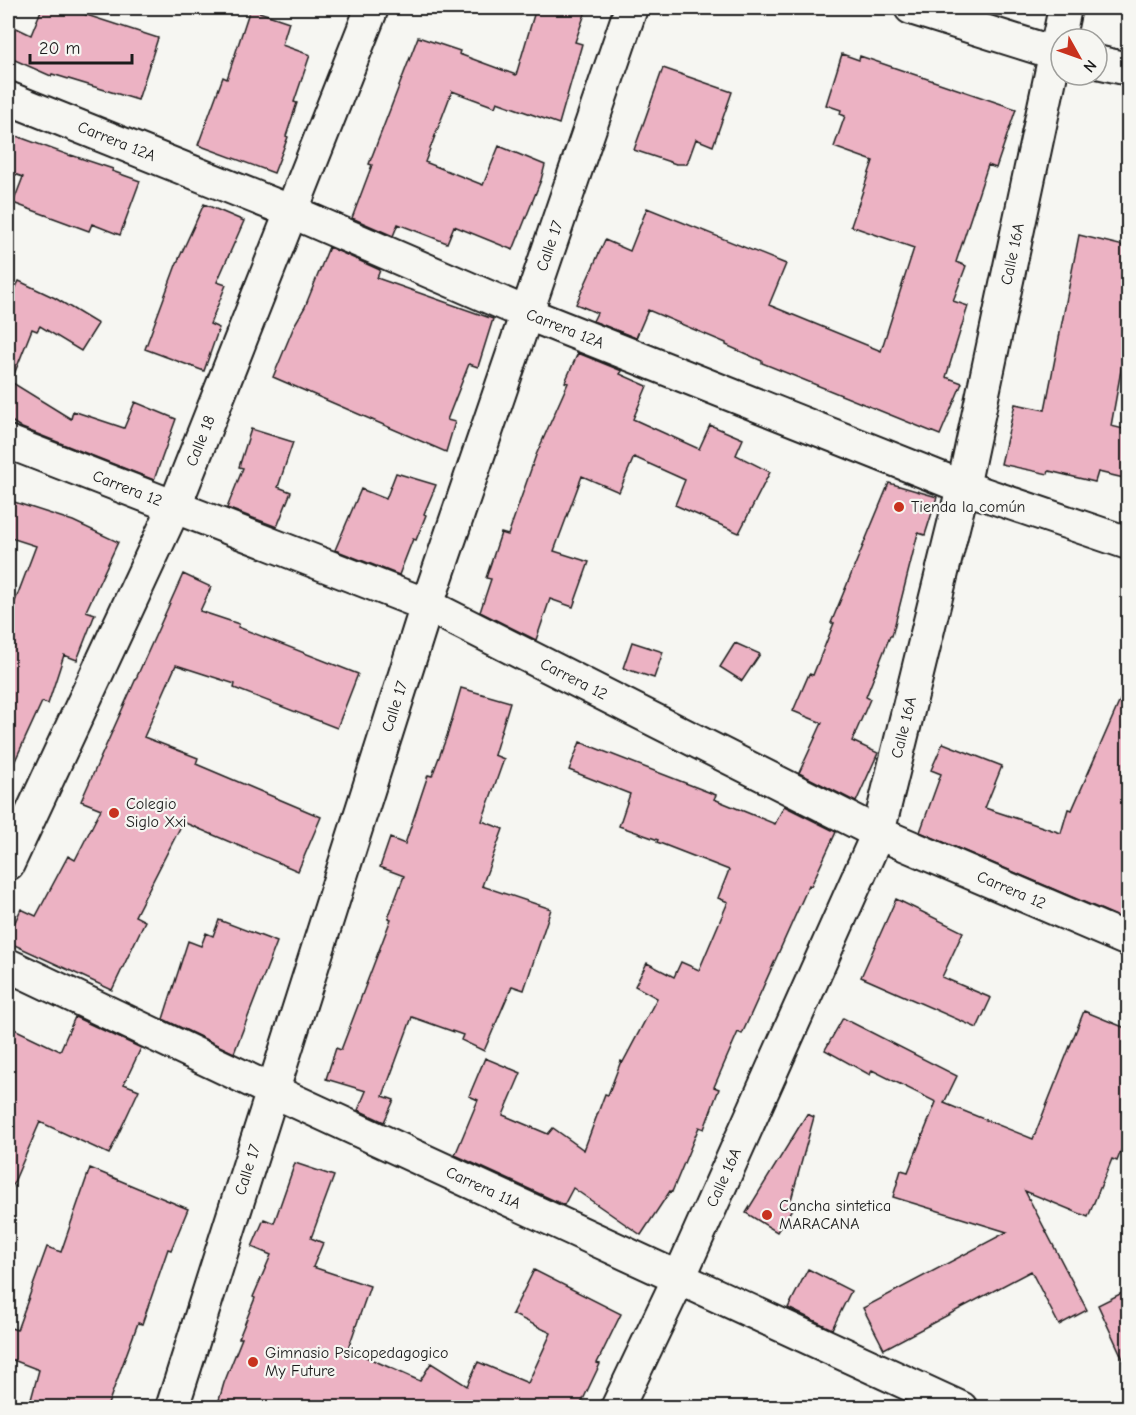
<svg xmlns="http://www.w3.org/2000/svg" width="1136" height="1415" viewBox="0 0 1136 1415" font-family="'Comic Neue',sans-serif">
<style>
.building{fill:#ecb2c3;stroke:#1c1c1c;stroke-width:1.5}
.lines{fill:none;stroke-linecap:round;stroke-linejoin:round}
.street-casing{stroke:#1c1c1c;stroke-width:36}
.street{stroke:#f6f6f2;stroke-width:32}
.poi-dot{fill:#c8321e;stroke:#f6f6f2;stroke-width:2}
.labels{text-anchor:middle;dominant-baseline:central;stroke-width:4.5;stroke-linejoin:round;paint-order:stroke}
.street-label{font-size:16px;fill:#1c1c1c;stroke:#f6f6f2}
.poi-label{font-size:16px;fill:#1c1c1c;stroke:#f6f6f2;text-anchor:start}
</style>
<rect width="100%" height="100%" fill="#f6f6f2"/>
<filter id="ink" filterUnits="userSpaceOnUse"><feTurbulence type="fractalNoise" baseFrequency=".0167" numOctaves="2"/><feDisplacementMap in="SourceGraphic" scale="12" xChannelSelector="R" yChannelSelector="G"/><feConvolveMatrix kernelMatrix="1 2 1 2 8 2 1 2 1" color-interpolation-filters="sRGB"/></filter>
<g filter="url(#ink)">
<path class="building" d="M42,8H65L158,38L138,100L52,74L51,76L8,57V24L31,35Z
M536,8H587L575,42L582,44L559,124L497,102L495,107L452,91L425,162L483,185L499,146L545,165L541,180L513,250L454,226L447,243L398,224L393,236L352,218L372,165L369,164L418,37L460,51L459,54L516,75Z
M250,9L289,22L282,45L310,55L294,102L297,103L286,136L288,137L274,173L198,145L223,77L227,79Z
M842,54L859,60L860,56L1016,109L996,168L988,165L956,262L966,266L953,301L968,306L946,377L962,383L940,435L762,363V361L726,345V343L648,310L636,338L593,321L597,313L576,304L605,240L630,251L647,208L786,264L769,305L881,351L914,248L851,226L873,161L834,147L845,116L840,114L841,110L826,105Z
M663,68L732,92L713,146L696,139L687,164H676L634,150Z
M8,133L71,156V155L113,169L112,171L140,181L120,235L92,224L89,231L13,203L23,177L8,172Z
M204,204L244,221L217,282L226,285L210,324L219,328L204,371L145,349L176,265Z
M1079,235L1128,247V331L1111,426L1128,430V479L1098,472L1095,482L1049,471L1048,474L1001,464L1015,404L1045,410Z
M329,247L380,270L377,278L493,319L478,367L469,364L447,420L455,422L446,452L273,377L295,324L305,307Z
M19,281L55,298L98,324L81,351L40,326L37,331L32,329L11,382L71,419L73,411L124,428L135,402L176,419L154,480L22,428L8,419V304Z
M578,353L622,371L620,374L647,386L633,419L699,449L710,425L743,439L736,455L770,472L739,533L675,505L685,480L634,457L619,492L582,476L554,551L589,562L573,607L550,599L536,640L480,612L491,579L486,578L501,533L508,535L536,455L568,383L565,382Z
M251,429L293,442L278,487L291,492L277,527L227,508L243,468L239,467Z
M396,473L436,485L424,514L426,515L416,540L413,539L399,575L335,550L361,489L386,499Z
M889,483L937,497L925,535L918,533L892,636H890L866,697L870,699L852,741L878,753L856,802L799,773L822,723L793,711L809,674L813,675L834,623H831Z
M8,500L73,521L118,542L86,611L95,614L77,660L64,655L48,704L42,702L8,776V620L36,546L8,537Z
M183,574L211,587L200,611L239,624L238,627L358,674L337,728L234,688L235,684L176,665L144,737L198,758L196,764L321,817L298,871L183,822L135,916L145,921L112,990L8,942V937L21,909L36,916L68,856L75,860L101,809L81,801Z
M632,642L663,652L654,678L623,668Z
M735,643L760,654L742,681L720,667Z
M1128,682V915L1126,920L920,832L941,774L931,770L943,743L1002,766L985,808L1061,833L1068,809L1072,810Z
M461,688L510,702L494,755L504,759L482,821L503,829L482,886L551,909L524,990L512,986L484,1051L461,1040L463,1035L412,1017L383,1096L394,1100L384,1122L358,1110L366,1091L326,1079L336,1048L341,1050L391,919L388,918L404,876L380,867L390,838L405,844L428,775L432,776L448,733Z
M580,742L716,795L714,799L775,824L784,806L836,832L811,886L809,885L742,1034L738,1032L714,1087L719,1089L704,1129L699,1127L672,1192L670,1191L641,1235L573,1188L564,1205L455,1155L478,1100L469,1096L485,1058L521,1073L503,1115L548,1134L553,1128L584,1150L605,1094L608,1095L621,1061L623,1062L657,998L635,986L647,963L674,977L681,962L699,970L728,902L718,898L729,870L657,842L658,840L619,826L630,794L569,770Z
M896,899L963,932L942,977L991,998L977,1028L861,977Z
M219,920L277,942L234,1053L163,1019L188,941L201,946L206,933L213,936Z
M1084,1011L1128,1029V1133L1117,1161L1112,1159L1088,1217L1025,1191L1087,1310L1059,1325L1031,1271L884,1349L863,1308L1007,1232L893,1197L901,1170L908,1172L936,1102L872,1070L870,1075L825,1050L843,1018L957,1076L944,1103L1033,1139Z
M75,1017L141,1048L124,1084L139,1090L109,1154L40,1122L8,1196V1026L60,1051Z
M807,1114L814,1117L791,1200L796,1203L777,1232L746,1213Z
M295,1163L334,1176L311,1238L323,1243L313,1267L370,1286L348,1349L420,1381L431,1363L467,1386L478,1362L528,1383L551,1333L512,1314L534,1270L621,1314L597,1363L600,1364L580,1406L584,1407H217L224,1383L242,1338H239L255,1298L253,1297L271,1255L252,1247L264,1219L274,1223Z
M90,1168L188,1209L171,1250L168,1249L142,1324L138,1323L107,1407H29L39,1370L8,1358V1327L17,1330L47,1247L61,1252Z
M808,1269L851,1291L832,1329L788,1308Z
M1128,1290V1370L1098,1305Z"/>
<g class="lines">
<defs>
<g id="street">
<path d="M911,8L1061,55"/>
<path d="M1097,62L1128,69"/>
<path id="s1" d="M8,98L290,211L528,314L963,487L1128,543"/>
<path id="s2" d="M8,442L427,605L878,833L1128,940"/>
<path id="s3" d="M8,864L174,508L372,8"/>
<path id="s4" d="M8,965L273,1091L961,1408"/>
<path id="s5" d="M172,1408L427,605L631,8"/>
<path id="s6" d="M617,1408L679,1278L878,833L963,487L1065,8"/>
</g>
</defs>
<use href="#street" class="street-casing"/>
<use href="#street" class="street"/>
</g>
</g>
<g class="poi-dot">
<circle cx="899" cy="507" r="6"/>
<circle cx="114" cy="813" r="6"/>
<circle cx="767" cy="1215" r="6"/>
<circle cx="253" cy="1362" r="6"/>
</g>
<g class="labels">
<g class="street-label">
<text stroke="none"><textPath href="#s1" startOffset="117">Carrera 12A</textPath></text>
<text stroke="none"><textPath href="#s5" startOffset="1222">Calle 17</textPath></text>
<text stroke="none"><textPath href="#s6" startOffset="1226">Calle 16A</textPath></text>
<text stroke="none"><textPath href="#s1" startOffset="603">Carrera 12A</textPath></text>
<text stroke="none"><textPath href="#s3" startOffset="465">Calle 18</textPath></text>
<text stroke="none"><textPath href="#s2" startOffset="128">Carrera 12</textPath></text>
<text stroke="none"><textPath href="#s2" startOffset="614">Carrera 12</textPath></text>
<text stroke="none"><textPath href="#s5" startOffset="736">Calle 17</textPath></text>
<text stroke="none"><textPath href="#s6" startOffset="740">Calle 16A</textPath></text>
<text stroke="none"><textPath href="#s2" startOffset="1100">Carrera 12</textPath></text>
<text stroke="none"><textPath href="#s5" startOffset="250">Calle 17</textPath></text>
<text stroke="none"><textPath href="#s6" startOffset="254">Calle 16A</textPath></text>
<text stroke="none"><textPath href="#s4" startOffset="525">Carrera 11A</textPath></text>
</g>
<g class="poi-label">
<text x="911" y="507">Tienda la común</text>
<text x="126" y="804">Colegio<tspan x="126" dy="18">Siglo Xxi</tspan></text>
<text x="779" y="1206">Cancha sintetica<tspan x="779" dy="18">MARACANA</tspan></text>
<text x="265" y="1353">Gimnasio Psicopedagogico<tspan x="265" dy="18">My Future</tspan></text>
</g>
</g>
<rect width="1136" height="1415" fill="none" stroke="#f6f6f2" stroke-width="30"/>
<rect x="15" y="15" width="1106" height="1385" fill="none" stroke="#1c1c1c" stroke-width="2" filter="url(#ink)"/>
<g transform="translate(1079 57) rotate(130)"><circle r="28" fill="#f6f6f2" stroke="#9f9f9c" stroke-width="1.5"/>
<path d="M0-4.5L10 22L0 15L-10 22Z" fill="#c8321e"/>
<text y="-9" font-size="16" font-weight="bold" text-anchor="middle" fill="#1c1c1c">N</text>
</g>
<path d="M30 54v9h102v-9" fill="none" stroke="#1c1c1c" stroke-width="3"/>
<text x="39" y="54" font-size="18" fill="#1c1c1c" stroke="#f6f6f2" stroke-width="4.5" paint-order="stroke">20 m</text>
</svg>
